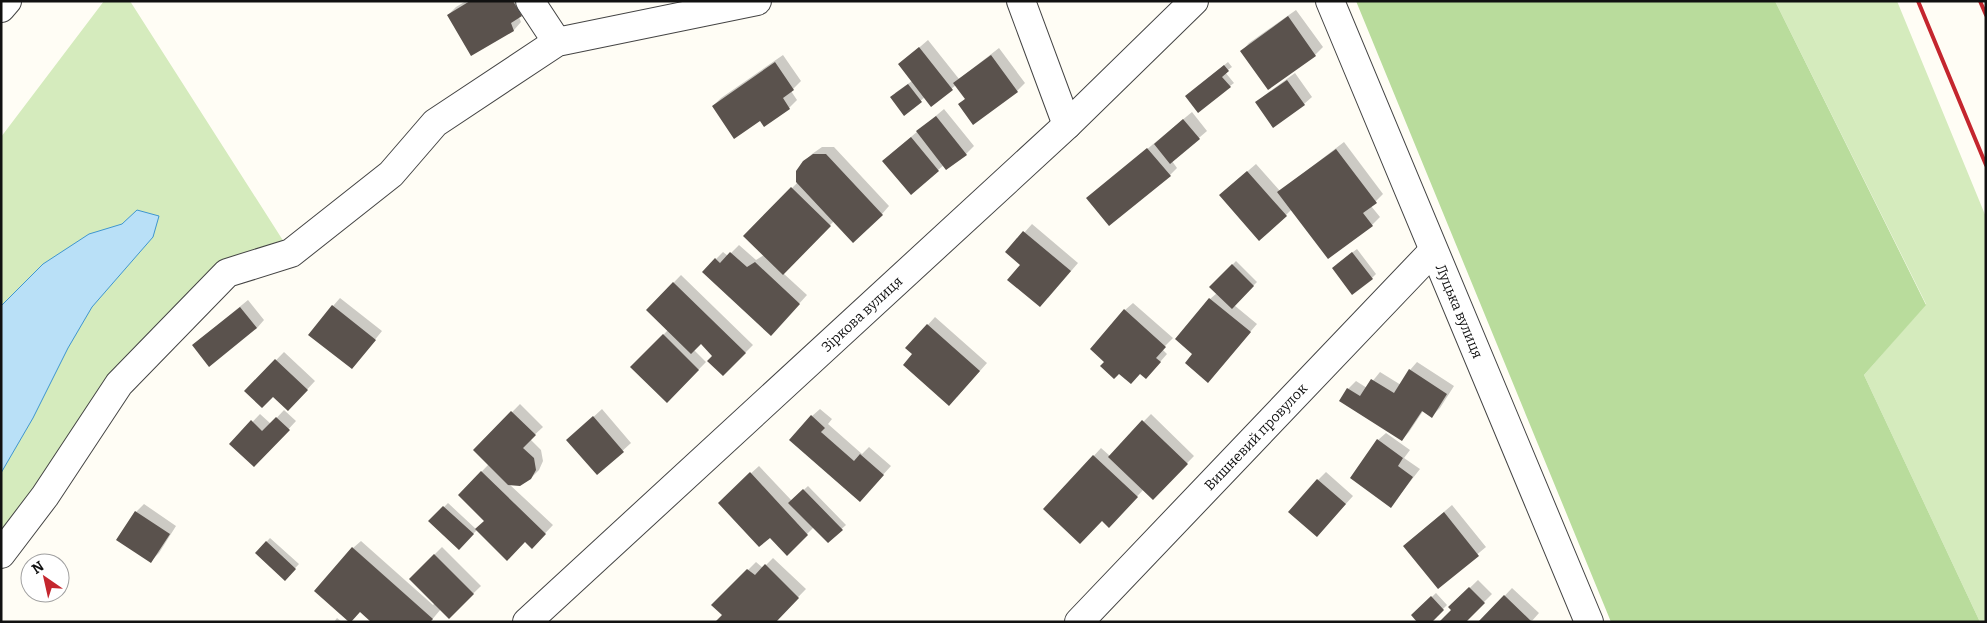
<svg xmlns="http://www.w3.org/2000/svg" width="1987" height="623" viewBox="0 0 1987 623" font-family="Bitter,serif">
<style>
.green{fill:#d5ebbd}
.forest{fill:#b9dc9c}
.water{fill:#b9e0f7;stroke:#3f96cf}
.shadow{fill:#0003}
.building{fill:#5a524d}
.lines{fill:none;stroke-linecap:round;stroke-linejoin:round}
.street-casing{stroke:#444;stroke-width:30}
.street{stroke:#fff;stroke-width:28}
.rail{stroke:#c4262e;stroke-width:4}
.labels{text-anchor:middle;dominant-baseline:central;stroke-width:5;stroke-linejoin:round;paint-order:stroke}
.street-label{font-size:14px;fill:#111;stroke:#fff}
</style>
<rect width="100%" height="100%" fill="#fffdf5"/>
<path class="green" d="M104,1H130L291,253L227,273L119,384L1,554V137Z
M1775,1H1897L1986,217V622H1980L1864,375L1926,304Z"/>
<path class="forest" d="M1356,1H1775L1926,305L1864,375L1980,622H1611Z"/>
<path class="water" d="M137,210L159,216L153,237L92,307L68,348L33,418L1,473V306L43,264L89,234L122,224Z"/>
<path class="shadow" d="M466,1H526L529,7L519,17L521,22L514,30L471,54L448,15L456,7Z
M1296,10L1323,47L1315,55L1269,88L1242,51L1249,43Z
M928,40L959,79L999,48L1025,83L1017,91L960,104L966,98L956,85L931,105L925,97L905,114L895,93L912,81L900,64Z
M783,55L801,81L791,91L797,100L789,108L764,125L760,119L713,106L721,98Z
M1228,62L1232,67L1225,72L1234,83L1230,86L1190,93Z
M1295,73L1312,97L1304,104L1257,102L1265,95Z
M944,109L974,146L966,154L944,165L938,170L892,153Z
M1192,112L1207,131L1172,161L1177,168L1170,175L1088,198Z
M1344,142L1383,194L1371,206L1380,217L1372,225L1292,209L1286,215L1228,188L1256,164L1280,191Z
M822,147H834L889,206L882,214L834,221L783,273L807,295L778,327L716,259L723,252L728,256L739,245L756,260L764,255L745,236L797,183L804,162L812,154Z
M1032,224L1078,263L1048,298L1022,265L1007,252Z
M1357,249L1376,274L1372,278L1337,264Z
M1236,261L1257,282L1234,305L1257,324L1208,381L1194,354L1210,299L1217,293L1211,287Z
M681,275L753,345L723,375L714,355L701,343L694,350L706,362L667,402L632,367L668,330L647,310Z
M340,298L382,331L352,368L333,306Z
M248,300L264,320L257,328L193,345Z
M1133,303L1173,338L1162,349L1167,354L1153,370L1140,373L1125,310Z
M935,317L987,363L957,397L907,348Z
M284,352L315,381L288,410L273,396L246,391Z
M1417,362L1454,386L1440,408L1432,416L1423,411L1409,432L1402,440L1340,401L1348,389L1356,381L1367,388L1380,372L1401,385L1410,370Z
M520,404L543,427L530,439L541,450L543,461L539,470L531,478L509,484L553,525L532,547L525,541L486,521L459,495L489,464L475,450Z
M602,409L631,443L597,474L576,433Z
M820,409L832,419L828,424L862,454L869,447L891,466L860,500L812,416Z
M284,410L296,421L262,458L231,444L260,414L271,424Z
M1151,414L1194,456L1153,498L1144,489L1109,526L1102,520L1045,509L1101,448L1110,456Z
M1386,433L1410,450L1404,458L1420,469L1391,506L1378,440Z
M759,466L792,501L808,486L846,525L828,541L814,527L787,554L727,495Z
M1326,472L1353,496L1324,528L1318,480Z
M448,503L477,530L459,548L430,521Z
M144,504L176,526L159,553L151,561L136,512Z
M1452,505L1486,547L1438,587L1404,546Z
M270,538L299,564L285,579L256,553Z
M361,541L433,605L435,603L410,579L442,547L481,586L449,617L441,609L430,622L353,548Z
M773,558L806,589L774,622L724,615L713,605L756,562L763,568Z
M1478,580L1492,594L1464,622L1450,607Z
M1512,588L1539,613L1531,622H1480Z
M1436,593L1447,605L1430,622L1413,615Z
M337,618L342,622H334Z"/>
<path class="building" d="M470,1H513L522,16L511,23L514,31L471,56L447,15Z
M1288,16L1316,56L1268,90L1240,51Z
M919,47L953,90L931,107L898,64Z
M991,55L1018,92L973,125L958,104L965,99L953,83Z
M775,62L794,90L783,98L790,109L764,127L760,121L734,139L712,106Z
M1224,65L1229,71L1222,77L1231,87L1198,113L1185,96Z
M1287,80L1305,105L1273,128L1255,102Z
M908,84L922,102L904,116L890,97Z
M936,116L967,155L946,170L916,131Z
M1183,119L1200,139L1170,164L1154,144Z
M911,137L939,171L911,195L882,161Z
M1147,148L1171,176L1109,226L1086,198Z
M1336,149L1377,203L1363,213L1373,226L1328,259L1277,192Z
M813,154H826L883,215L853,243L796,182V171L803,161Z
M1247,171L1287,216L1259,241L1219,195Z
M791,187L831,226L783,275L743,236Z
M1023,231L1071,271L1040,307L1007,280L1020,265L1005,252Z
M730,252L747,267L755,262L800,304L771,336L702,272L715,258L720,263Z
M1352,252L1373,279L1352,295L1332,268Z
M1232,264L1254,286L1232,309L1209,287Z
M673,282L746,353L723,376L707,361L712,356L701,344L691,354L646,310Z
M1209,298L1251,332L1208,383L1185,363L1192,354L1175,339Z
M332,305L376,340L352,369L308,335Z
M240,307L257,328L209,367L192,345Z
M1124,309L1166,347L1156,358L1161,362L1146,379L1140,374L1131,384L1119,374L1114,379L1100,366L1104,362L1090,349Z
M927,324L980,371L949,406L903,365L912,354L905,348Z
M663,334L699,370L667,403L630,367Z
M275,359L308,390L288,411L273,397L262,408L244,391Z
M1409,369L1447,394L1432,418L1422,411L1402,441L1339,401L1347,388L1360,396L1371,379L1394,393Z
M511,411L536,435L523,448L534,458L536,470L531,479L520,486L508,485L473,450Z
M811,415L825,428L821,432L854,461L860,454L884,475L860,502L789,440Z
M593,416L624,452L597,475L566,440Z
M276,417L290,430L254,467L229,444L251,420L262,431Z
M1142,420L1188,464L1153,500L1108,457Z
M1377,439L1403,458L1398,466L1413,477L1391,508L1350,478Z
M1093,455L1138,497L1109,528L1102,521L1080,544L1043,509Z
M481,471L546,534L532,549L525,542L507,561L475,529L484,521L458,495Z
M750,472L808,535L787,556L770,538L759,547L718,503Z
M1317,479L1346,504L1317,537L1288,512Z
M803,489L843,530L828,543L788,503Z
M443,506L474,534L459,550L428,521Z
M135,511L170,534L151,563L116,540Z
M1444,512L1479,556L1438,589L1403,546Z
M266,541L296,569L285,581L255,553Z
M352,547L433,619L430,622H371L360,612L351,622H349L314,591Z
M434,554L474,594L449,619L409,579Z
M765,564L799,598L776,622H718L716,621L722,615L711,605L747,569L755,575Z
M1469,587L1485,603L1466,622H1439L1451,610L1448,607Z
M1504,595L1532,622H1478Z
M1431,596L1444,610L1432,622H1417L1411,615Z"/>
<g class="lines">
<defs>
<g id="street">
<path d="M530,1L557,42"/>
<path d="M1021,1L1067,125"/>
<path id="s1" d="M1330,1L1589,622"/>
<path d="M1,8L7,1"/>
<path d="M1,554L45,496L119,384L227,273L291,253L391,174L435,123L557,42L757,1"/>
<path id="s2" d="M527,622L1067,125L1194,1"/>
<path id="s3" d="M1079,622L1433,251"/>
</g>
</defs>
<use href="#street" class="street-casing"/>
<use href="#street" class="street"/>
<path class="rail" d="M1918,1L1986,165
M1980,1L1986,15"/>
</g>
<g class="labels">
<g class="street-label">
<text stroke="none"><textPath href="#s1" startOffset="336">Луцька вулиця</textPath></text>
<text stroke="none"><textPath href="#s2" startOffset="455">Зіркова вулиця</textPath></text>
<text stroke="none"><textPath href="#s3" startOffset="256">Вишневий провулок</textPath></text>
</g>
</g>
<rect width="1987" height="623" fill="none" stroke="#111111" stroke-width="5"/>
<g transform="translate(45 578) rotate(326)"><circle r="24" fill="#ffffff" stroke="#a0a0a0"/>
<path d="M0-4L9 19L0 12L-9 19Z" fill="#c4262e"/>
<text y="-8" font-size="14" font-weight="bold" text-anchor="middle" fill="#111111">N</text>
</g>
</svg>
